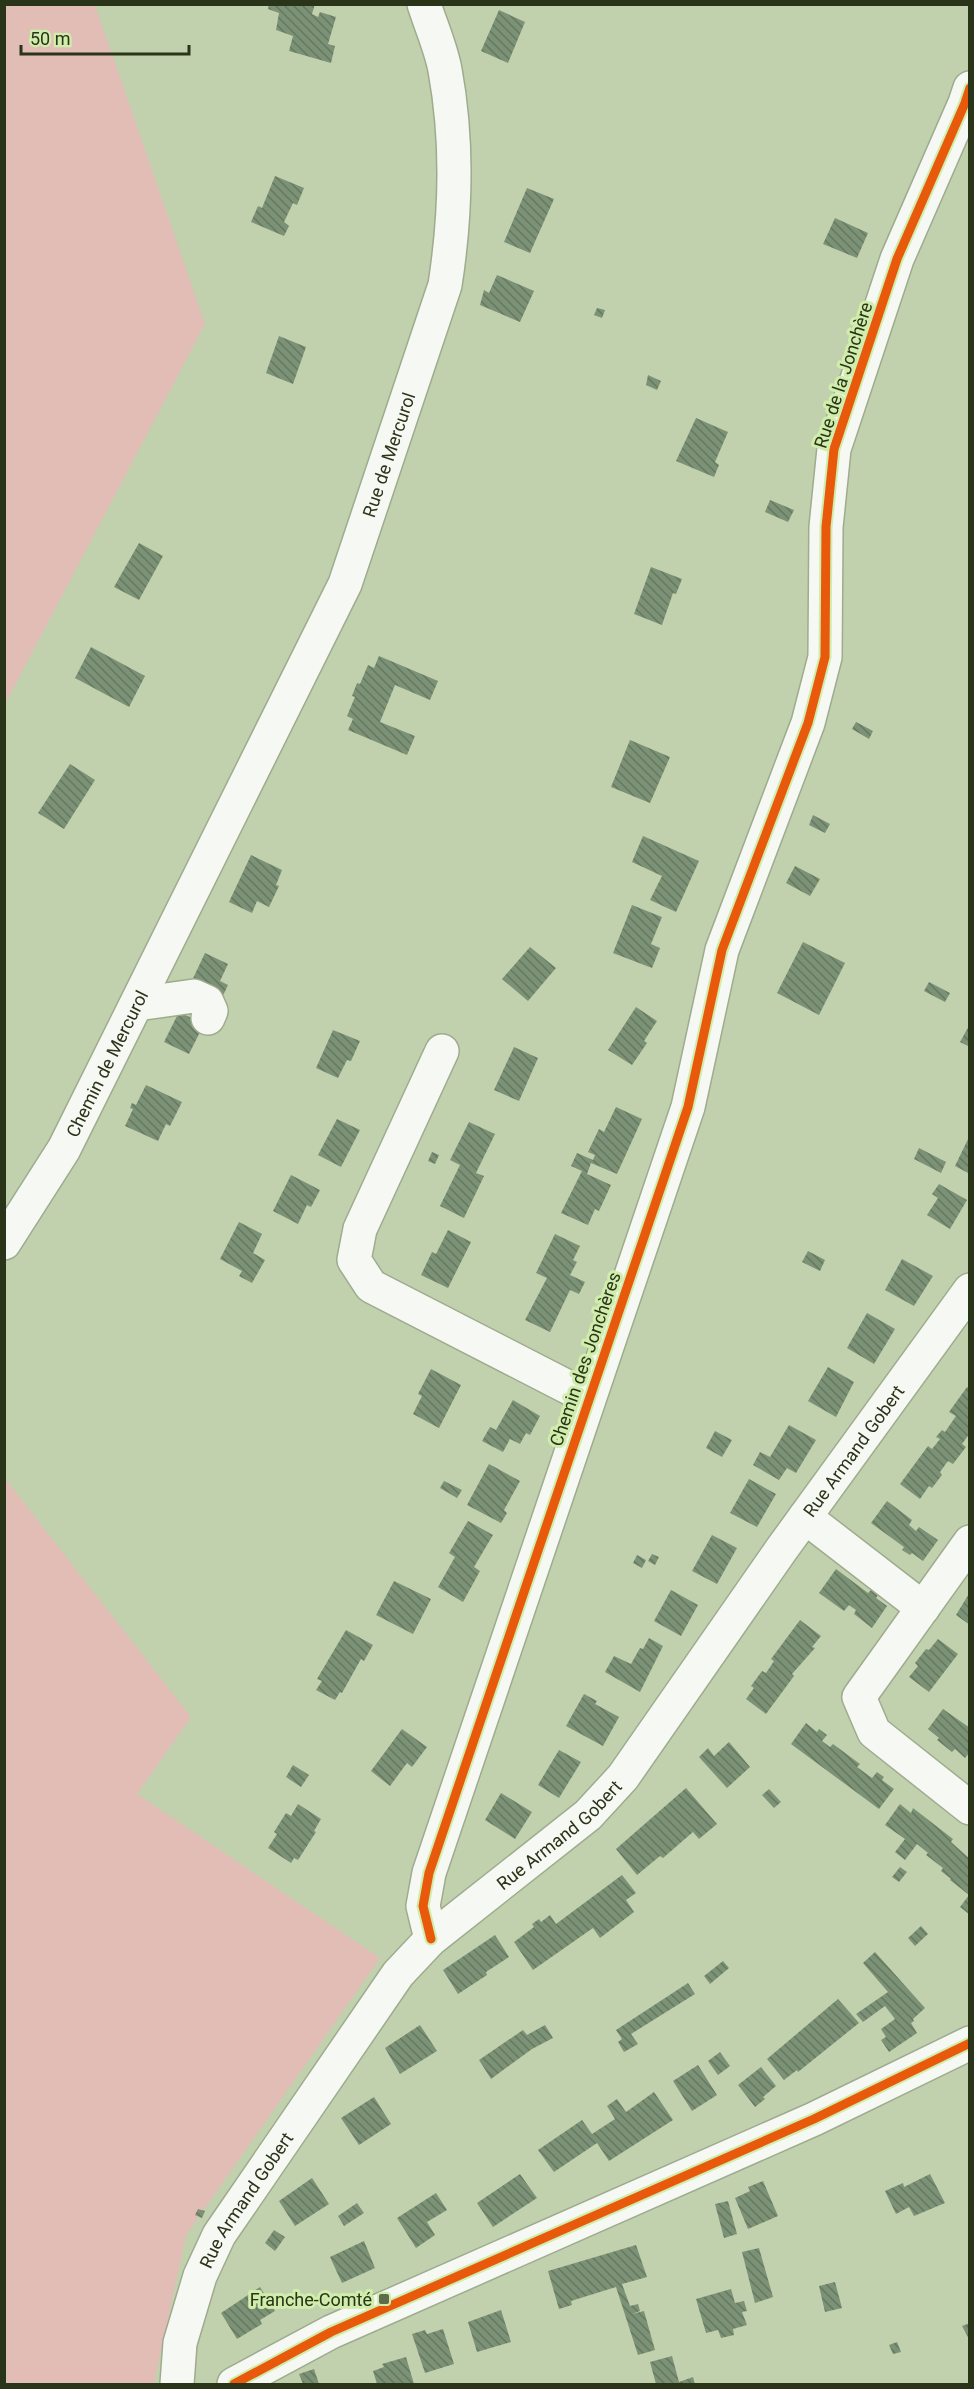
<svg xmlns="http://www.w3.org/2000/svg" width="974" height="2389" viewBox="0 0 974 2389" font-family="Roboto,sans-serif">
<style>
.grass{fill:#e1bdb5}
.building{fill:url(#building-back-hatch)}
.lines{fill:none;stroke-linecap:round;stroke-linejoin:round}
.minor-casing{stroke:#9eab8e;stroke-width:36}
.major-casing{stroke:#9eab8e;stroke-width:36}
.minor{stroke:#f6f8f3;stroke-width:33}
.major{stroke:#f6f8f3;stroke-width:33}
.cycleway-casing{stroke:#d0edab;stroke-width:13}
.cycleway{stroke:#e8590c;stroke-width:9}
.poi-dot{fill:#5e6b4d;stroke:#d0edab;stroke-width:2}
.labels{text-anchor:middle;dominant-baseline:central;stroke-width:6;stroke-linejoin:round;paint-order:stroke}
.street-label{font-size:18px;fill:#293419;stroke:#d0edab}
.poi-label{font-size:18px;fill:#293419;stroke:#d0edab;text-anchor:end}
</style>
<defs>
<pattern id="building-back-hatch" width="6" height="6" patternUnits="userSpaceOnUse" patternTransform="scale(1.5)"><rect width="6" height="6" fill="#7c9276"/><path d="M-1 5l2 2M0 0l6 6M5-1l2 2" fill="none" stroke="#667860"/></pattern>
</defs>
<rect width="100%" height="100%" fill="#c1d1ad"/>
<path class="grass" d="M5,4L95,5L205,324L5,704Z
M4,1477L191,1717L137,1794L380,1958L186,2235L154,2384H5Z"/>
<path class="building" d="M269,4H315L312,14L318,17L320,12L336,17L328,44L335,46L331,63L289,51L293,36L276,30L279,13L268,9Z
M499,10L525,22L508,63L481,51Z
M275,176L304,188L297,205L293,203L284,222L289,226L284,236L251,222L258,206L262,208Z
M527,188L554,199L530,253L504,242Z
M835,218L868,233L857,258L823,244Z
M497,275L534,291L520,322L480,305L484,290L489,293Z
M597,308L605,310L602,318L594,315Z
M279,336L306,347L293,384L266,373Z
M648,375L661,381L657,390L646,385Z
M696,418L728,432L715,462L719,465L714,477L676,461Z
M770,500L794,510L788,522L765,512Z
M139,543L163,556L139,600L114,587Z
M651,567L682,579L676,594L673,593L662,625L634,614Z
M91,647L145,676L129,707L75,678Z
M379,656L438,681L430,700L395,685L380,722L415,736L407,755L348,730L353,719L347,716L355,697L352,696L357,683L360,684L368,665L374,668Z
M856,722L873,731L869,739L852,729Z
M630,740L670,757L650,803L611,787Z
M70,764L95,780L64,829L38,813Z
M813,815L830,824L825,833L809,825Z
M643,836L699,861L676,912L650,900L662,876L632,862Z
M251,855L282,870L276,885L279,886L269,907L257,901L252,913L229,902Z
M795,866L820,879L810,896L786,883Z
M632,905L662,917L651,944L660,948L652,968L613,953Z
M803,942L845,963L819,1015L777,993Z
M530,947L556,968L528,1001L502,979Z
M205,953L228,964L220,981L228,985L219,1004L188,989Z
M929,982L950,993L945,1002L924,991Z
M636,1007L657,1021L644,1041L647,1043L632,1065L608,1050Z
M179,1012L204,1024L189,1054L164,1042Z
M970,1024V1047L960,1042Z
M333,1030L360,1041L351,1061L347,1060L338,1078L316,1068Z
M514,1047L538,1058L519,1101L494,1090Z
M146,1085L182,1102L170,1126L166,1124L158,1141L125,1126L133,1109L130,1108L132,1103L136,1105Z
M616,1107L642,1119L617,1174L591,1163L587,1174L611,1185L599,1211L595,1209L588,1225L561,1213L582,1171L571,1166L577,1153L593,1160L595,1155L588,1152L599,1129L604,1132Z
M337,1119L360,1130L341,1167L318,1155Z
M469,1122L495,1134L476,1173L484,1176L464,1218L440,1206L460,1165L450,1160Z
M970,1135V1174L955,1166Z
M919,1148L946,1162L941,1173L914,1159Z
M432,1152L439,1155L435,1164L428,1161Z
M291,1175L320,1190L311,1207L307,1205L298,1224L273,1211Z
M939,1184L967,1200L950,1229L927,1215L938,1198L932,1194Z
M239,1222L262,1234L253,1253L265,1260L252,1283L239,1276L242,1271L220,1259Z
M448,1230L471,1242L448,1288L421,1275L432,1252L436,1254Z
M555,1234L580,1246L573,1260L577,1262L570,1275L585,1282L579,1294L570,1290L550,1332L525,1320L547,1278L536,1273Z
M808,1251L825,1260L820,1271L802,1262Z
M902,1259L933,1276L914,1306L885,1290Z
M867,1313L895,1329L874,1364L847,1348Z
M828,1367L854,1382L836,1417L808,1401Z
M431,1369L461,1385L439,1428L413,1414L422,1396L418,1394Z
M967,1387L970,1389V1433L962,1444L966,1447L953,1464L948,1461L940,1472L942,1475L932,1488L929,1486L920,1499L900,1484L928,1446L932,1449L940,1439L936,1437L942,1430L945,1432L956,1416L949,1412Z
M513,1400L540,1416L530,1435L526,1433L520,1444L510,1439L503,1452L482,1441L490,1427L496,1430Z
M789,1425L816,1440L796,1473L787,1468L779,1480L753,1465L760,1452L770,1457Z
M715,1431L732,1440L722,1457L706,1448Z
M489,1464L520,1481L504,1510L507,1513L501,1523L467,1505Z
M749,1479L776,1494L757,1527L730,1513Z
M444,1481L462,1490L457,1498L440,1488Z
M887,1501L912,1520L909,1525L916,1531L919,1527L938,1540L923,1561L912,1553L910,1555L902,1550L904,1547L871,1523Z
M468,1521L493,1535L474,1567L480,1571L463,1602L438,1587L455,1557L449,1553Z
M712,1535L737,1548L717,1584L692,1571Z
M652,1554L659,1557L655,1565L648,1561Z
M637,1555L646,1560L642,1568L633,1563Z
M836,1569L868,1593L871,1590L878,1595L876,1598L887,1606L872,1628L854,1614L856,1610L849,1605L844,1611L819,1593Z
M394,1581L431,1599L413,1634L376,1615Z
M671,1590L698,1605L681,1636L654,1621Z
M970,1592V1625L956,1615Z
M800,1620L821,1636L812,1647L815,1648L792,1674L794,1676L766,1714L746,1699L754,1688L751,1686L762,1671L766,1673L774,1661L771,1659Z
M346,1630L373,1645L364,1661L361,1659L342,1693L340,1692L335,1700L316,1690L322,1681L317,1679Z
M649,1638L663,1646L640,1692L605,1672L614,1656L631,1664L640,1648L643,1649Z
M938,1639L958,1654L929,1692L909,1677L918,1666L915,1663L926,1649L929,1650Z
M584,1694L597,1701L595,1704L619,1717L603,1746L566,1726Z
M943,1709L970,1728V1752L965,1758L955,1749L952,1752L937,1740L939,1738L928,1729Z
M806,1723L817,1732L819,1729L827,1735L822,1741L830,1747L833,1744L860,1764L857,1767L872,1778L877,1772L884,1777L882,1780L894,1789L879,1809L791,1744Z
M402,1729L427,1747L412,1767L407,1763L390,1786L371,1771Z
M729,1742L750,1767L727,1788L699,1757L708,1748L714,1756Z
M559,1750L581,1762L559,1798L538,1785Z
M293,1765L309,1775L301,1787L286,1777Z
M686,1788L717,1824L699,1839L693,1832L663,1858L660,1856L637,1875L616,1849Z
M769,1789L781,1802L774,1808L762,1795Z
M501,1793L532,1812L515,1839L485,1820Z
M298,1804L321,1819L314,1831L316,1832L298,1860L294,1858L291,1863L268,1848L277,1834L274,1832L286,1813L291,1816Z
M900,1804L911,1813L913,1808L953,1839L951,1842L970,1859V1915L960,1907L969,1895L950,1880L951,1879L941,1871L943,1868L926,1855L928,1853L917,1844L905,1860L895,1852L905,1839L885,1825Z
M900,1867L907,1872L899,1882L892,1877Z
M622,1875L636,1893L626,1900L634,1912L600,1938L593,1928L533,1970L514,1942L534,1927L532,1924L539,1919L541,1922L550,1915L556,1924Z
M921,1926L928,1934L915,1946L908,1938Z
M495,1935L509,1957L486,1972L487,1975L458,1994L443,1970Z
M875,1952L925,2008L913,2019L914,2021L911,2023L917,2033L889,2052L881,2040L886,2037L881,2029L895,2019L885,2006L863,2022L856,2014L888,1992L863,1963Z
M723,1961L729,1968L710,1984L704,1976Z
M688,1983L695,1994L631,2034L638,2044L624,2052L618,2042L622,2039L616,2030Z
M838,1999L859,2023L798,2072L797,2070L784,2080L767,2059Z
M420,2025L437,2051L400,2074L385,2048Z
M545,2025L553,2038L532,2049L491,2079L479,2060L523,2030L527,2035Z
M720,2052L730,2066L718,2075L708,2061Z
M698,2065L717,2095L692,2111L673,2081Z
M761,2067L776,2086L763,2097L765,2099L755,2107L738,2085Z
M654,2092L673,2120L609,2161L597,2143L554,2172L538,2150L582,2120L592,2134L615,2119L607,2106L617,2099L626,2112Z
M374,2097L391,2124L359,2145L341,2118Z
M520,2174L537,2198L493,2227L477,2203Z
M930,2174L945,2203L914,2216L909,2207L896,2214L885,2191L903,2183L904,2187Z
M312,2178L329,2204L295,2226L279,2201Z
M763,2181L778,2216L748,2229L735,2198L750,2191L748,2187Z
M436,2193L447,2210L427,2222L435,2235L416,2248L397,2218Z
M728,2201L737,2234L724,2238L715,2204Z
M357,2203L364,2213L344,2226L338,2216Z
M198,2209L205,2211L202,2218L195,2215Z
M274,2230L285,2237L275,2251L265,2243Z
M364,2241L375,2268L342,2283L330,2257Z
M636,2245L647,2277L622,2284L630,2306L638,2304L640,2311L632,2314L644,2311L655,2350L638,2355L616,2287L571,2301L572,2305L559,2309L548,2271Z
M759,2248L773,2297L755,2303L742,2252Z
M835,2282L842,2308L825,2312L819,2286Z
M260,2287L275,2311L260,2320L262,2324L237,2339L221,2313Z
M731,2289L735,2303L744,2301L747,2311L742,2312L747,2325L733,2329L734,2335L721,2338L718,2330L706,2333L696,2299Z
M501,2310L511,2342L477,2352L468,2322Z
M970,2323V2341L962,2326Z
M443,2329L454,2364L425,2373L412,2334L425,2330L427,2334Z
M897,2342L901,2352L893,2354L889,2345Z
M672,2356L679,2382L693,2377L695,2384H656L650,2362Z
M406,2357L414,2384H377L373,2371L384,2367L382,2364Z
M314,2369L319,2384H303L299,2374Z"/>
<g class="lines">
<defs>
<g id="minor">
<path d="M137,1004L194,996L207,1002L211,1011L208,1018"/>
<path d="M442,1051L360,1229L354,1260L371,1286L589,1398"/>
<path id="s1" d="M4,1243L64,1149L345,584L445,285C456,214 458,141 445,70C441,48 431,26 424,4"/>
<path d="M805,1517L923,1608"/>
<path d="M970,1542L859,1697L874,1732L970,1808"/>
<path d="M431,1939L423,1906L429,1873L688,1107L722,950L808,723L825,657L826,527L834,449L897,259L965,103L970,88"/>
<path id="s2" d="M177,2384L180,2343L200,2276L219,2235L398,1974L431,1939L588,1815L623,1777L781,1550L970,1290"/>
</g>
<path id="major" d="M234,2384L331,2332L814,2119L970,2043"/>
</defs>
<use href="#minor" class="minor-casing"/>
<use href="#major" class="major-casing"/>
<use href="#minor" class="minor"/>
<use href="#major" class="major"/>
<defs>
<path id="cycleway" d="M431,1939L423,1906L429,1873L688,1107L722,950L808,723L825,657L826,527L834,449L897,259L965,103L970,88
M234,2384L331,2332L814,2119L970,2043"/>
</defs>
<use href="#cycleway" class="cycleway-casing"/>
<use href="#cycleway" class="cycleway"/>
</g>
<rect class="poi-dot" x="378" y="2293" width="12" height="12" rx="3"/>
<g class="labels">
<g class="street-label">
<text transform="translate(843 375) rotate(-72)">Rue de la Jonchère</text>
<text stroke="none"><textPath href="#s1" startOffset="879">Rue de Mercurol</textPath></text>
<text stroke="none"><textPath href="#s1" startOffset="207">Chemin de Mercurol</textPath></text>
<text transform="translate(585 1359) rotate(-71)">Chemin des Jonchères</text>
<text stroke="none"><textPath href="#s2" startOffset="1172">Rue Armand Gobert</textPath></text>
<text stroke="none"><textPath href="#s2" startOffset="686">Rue Armand Gobert</textPath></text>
<text stroke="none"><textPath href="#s2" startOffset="200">Rue Armand Gobert</textPath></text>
</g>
<g class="poi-label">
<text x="372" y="2299">Franche-Comté</text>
</g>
</g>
<rect width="974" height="2389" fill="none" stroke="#293419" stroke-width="12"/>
<path d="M21 45v9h168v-9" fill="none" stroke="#293419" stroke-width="3"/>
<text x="30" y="45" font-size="18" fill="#293419" stroke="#d0edab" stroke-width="4.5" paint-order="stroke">50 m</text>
</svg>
